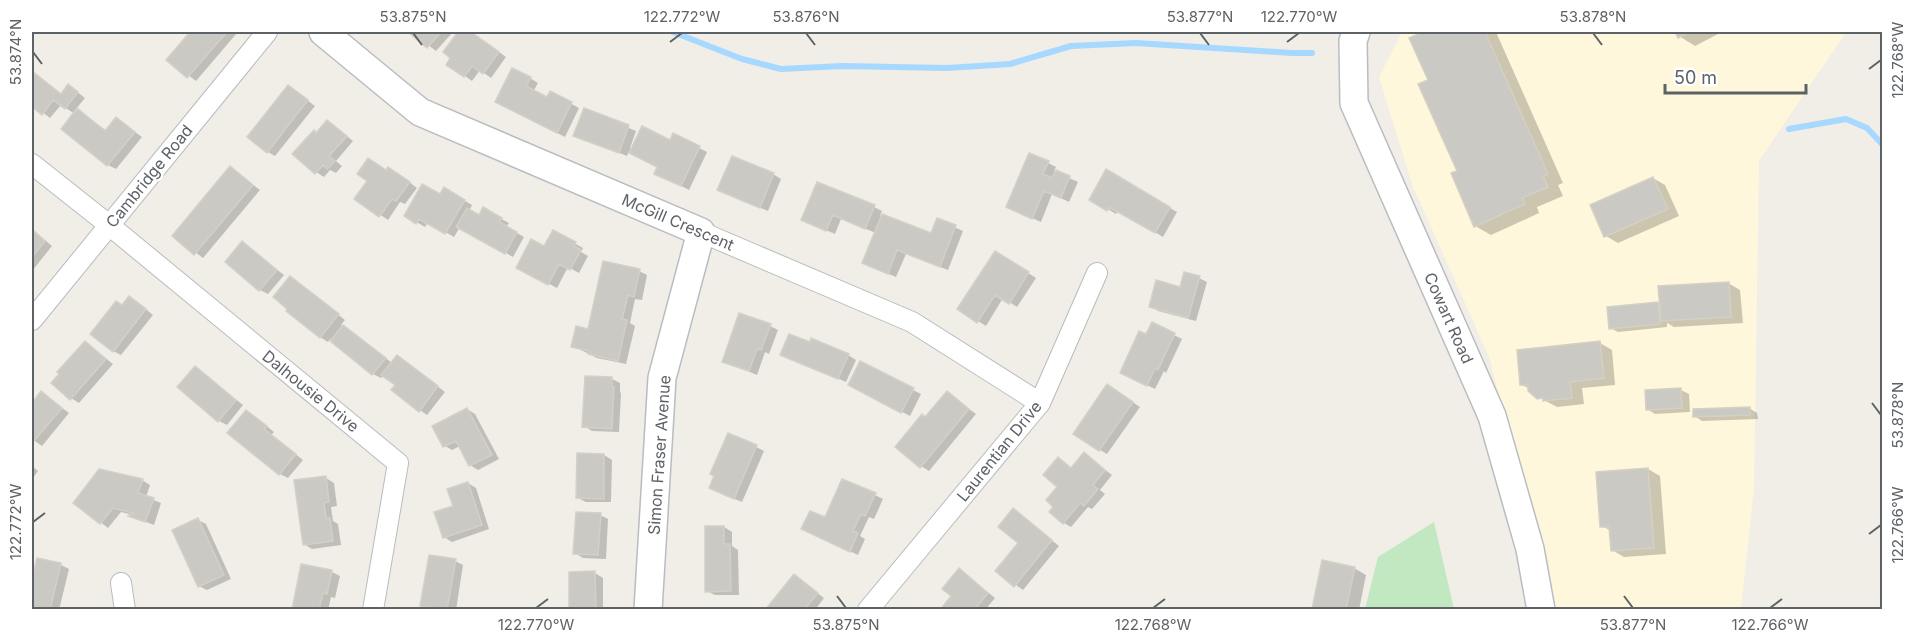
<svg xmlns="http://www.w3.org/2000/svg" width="1914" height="641" viewBox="0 0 1914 641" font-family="Inter,sans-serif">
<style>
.commercial{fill:#fff7dc}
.green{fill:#c2e8c2}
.shadow{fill:#0003}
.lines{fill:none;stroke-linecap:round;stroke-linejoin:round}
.stream{stroke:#a7d8ff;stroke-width:6}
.building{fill:#cbc9c3;stroke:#d5d0c4;stroke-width:1.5}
.street-casing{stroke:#b8bbc0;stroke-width:22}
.secondary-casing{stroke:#b9bcc2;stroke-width:30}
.street{stroke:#fff;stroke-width:20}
.secondary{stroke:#fff;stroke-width:27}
.ticks{fill:none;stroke:#5d6267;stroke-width:2}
.labels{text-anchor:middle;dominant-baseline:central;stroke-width:4.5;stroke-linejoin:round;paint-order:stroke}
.street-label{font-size:16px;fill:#5d6267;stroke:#fff}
.neatline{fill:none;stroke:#5d6267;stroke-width:2}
.ticks-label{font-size:15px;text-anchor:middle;fill:#5d6267}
</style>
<rect width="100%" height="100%" fill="#f0eee6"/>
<path class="commercial" d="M1402,32H1846L1759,161L1754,487L1741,609H1549L1490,359L1412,184L1379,77Z"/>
<path class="green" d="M1434,522L1454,609H1365L1378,557Z"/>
<path class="shadow" d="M192,32H235L237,33L196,81L168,60Z
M411,32H453L436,51Z
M460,32H471L506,57L491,78L480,70L472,81L465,76L453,58L445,52Z
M1427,32H1496L1563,183L1558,185L1563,196L1537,207L1539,213L1491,235L1475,226L1430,81L1411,38Z
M1676,32H1722L1695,46L1679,36Z
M32,72L62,95L76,91L85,98L76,109L107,131L117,119L142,137L116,169L108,165L75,114L61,105L50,118L32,104Z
M530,78L538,83L533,92L548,99L551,93L579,108L565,137L504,106Z
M289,87L315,106L275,156L268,152Z
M585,110L636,131L630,148L632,149L670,142L674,135L707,152L689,190L664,177L659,167L629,151L627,156L575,135Z
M328,121L353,141L336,161L342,166L336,173L330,170L324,177L316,172L314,132L317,134Z
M1048,163L1056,167L1054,171L1078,182L1069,202L1052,194L1041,222L1016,211Z
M231,168L260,190L203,258L174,236Z
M387,172L397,173L417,188L405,204L400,202L388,220L356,198Z
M1107,172L1177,212L1163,237L1118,210L1116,214L1091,199Z
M773,174L781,179L768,211L727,194Z
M1653,178L1665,185L1679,216L1618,243L1606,236Z
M444,189L472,205L469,211L479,217L483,209L509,223L506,227L524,237L513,257L460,227L454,237L428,222L425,227L406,216L440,196Z
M874,207L882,211L880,215L932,235L938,220L963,231L948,270L906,254L896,277L872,267L876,233L841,219L835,234L802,220Z
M32,229L52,246L32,271Z
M554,232L583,248L581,252L588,256L579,273L568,267L557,288L518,267L545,248Z
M242,243L284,275L268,294L260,290Z
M1003,257L1036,278L1017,307L1003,298L986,326L959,309Z
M639,271L647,275L642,300L635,299L630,323L635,326L626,364L597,358L573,346L589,330Z
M1199,278L1207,282L1196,321L1158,311L1150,306Z
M298,282L345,320L341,325L351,331L392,363L405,361L445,392L427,415L420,410L397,385L384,375L381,378L373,374L330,339L328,342L320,337Z
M1728,283L1740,290L1743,323L1674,327L1667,323V327L1618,332L1610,328L1657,304L1661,306Z
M137,302L153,315L121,355L113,351L123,306Z
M1152,324L1182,339L1166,373L1164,371L1155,389L1130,377Z
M770,326L778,330L769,354L765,352L757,375L723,361Z
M85,342L113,364L79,403L71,398Z
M1600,343L1612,350L1615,385L1582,388L1584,404L1557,407L1538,397L1530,389L1522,385Z
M848,355L856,360L846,382L790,358Z
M196,368L243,405L227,425L219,421Z
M586,377L612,379L620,383V392L621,393L619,432L592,431L584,426Z
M858,389L913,390L921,394L910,416Z
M1681,390L1689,394L1690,412L1655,414L1647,409Z
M1116,391L1140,407L1107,454L1100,450Z
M42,393L69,413L42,446L32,439V405Z
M947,393L976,414L929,471L921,466L926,418Z
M1749,408L1757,413L1758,419L1702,421L1694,416Z
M467,409L475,414L499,459L478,470L470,465L460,446L452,450L445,446Z
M254,416L274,432L271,435L303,460L288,478L280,474Z
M756,447L764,451L742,502L718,492Z
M1084,454L1112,475L1100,490L1105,494L1092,509L1088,507L1071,527L1064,523L1055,506L1060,486L1058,458L1073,469Z
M604,455L612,460L611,502H586L578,498Z
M32,466L38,471L32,479Z
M1648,469L1660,476L1666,554L1624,557L1612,550L1611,531L1602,526Z
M326,478L334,483L337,506L331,507L333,521L338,524L341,545L312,549L304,544Z
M142,480L150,485L146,497L161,503L154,525L131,516L133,515L121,512L108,528L75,502Z
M468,483L476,488L489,529L452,542L444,537L455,507Z
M875,495L883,499L874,519L869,517L860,536L865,539L858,555L811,533L826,519Z
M1013,510L1059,546L1023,590L997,571L1020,543Z
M600,515L608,519L606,559L583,558L575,553Z
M198,520L206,524L231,579L207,590L199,586Z
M724,527L732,532V546L738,550L739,595H715L707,591Z
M38,559L61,565L69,569L59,610H32V586Z
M455,561L463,565L456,610H429L422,605Z
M303,565L332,572L340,576L335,598L331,597L328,610H293Z
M1354,568L1366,575L1359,610L1313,608Z
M960,570L995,598L985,610H942L953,596Z
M595,573L603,578V610H571Z
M794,576L824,598L815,610H767Z"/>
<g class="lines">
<path class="stream" d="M673,32L742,59L781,69L842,66L947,68L1010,64L1071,46L1136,43L1292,53H1312
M1789,129L1846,119L1867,128L1882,144"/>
</g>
<path class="building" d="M190,32H227L187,78L166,60Z
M408,32H441L427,48Z
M458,32H471L499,52L483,74L472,66L464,77L446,65L450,58L443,52Z
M1423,32H1485L1548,174L1543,176L1548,187L1522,198L1525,204L1474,227L1451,173L1457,171L1418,84L1428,80L1409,38Z
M1675,32H1689L1678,38Z
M512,68L531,77L526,86L547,97L550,91L572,102L557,133L495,102Z
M32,71L61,94L68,84L78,92L65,109L53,100L42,115L32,107Z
M288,85L308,100L267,153L247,137Z
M77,108L105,131L116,117L135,132L107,166L61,129Z
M584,108L629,125L619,153L573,136Z
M327,120L347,136L329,156L335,161L327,169L323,165L315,174L292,154L314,130L316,133Z
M642,126L670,140L673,133L700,146L681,186L654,174L657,167L629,153Z
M1029,153L1049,161L1043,174L1052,178L1056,170L1070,176L1061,198L1044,191L1032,219L1006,207Z
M732,156L774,173L760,208L717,190Z
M368,158L386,170L388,167L410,182L396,201L392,199L379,217L354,199L367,181L357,174Z
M230,166L253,185L194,255L172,236Z
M1106,169L1170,207L1155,233L1109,207L1107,211L1089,200Z
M1653,177L1668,209L1604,237L1590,205Z
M817,182L875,205L865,229L833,215L826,231L801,220Z
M422,184L440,194L444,187L465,200L445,234L419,219L416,224L404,216Z
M483,207L502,218L499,222L517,232L505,254L456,227L467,208L479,215Z
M882,214L931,233L937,218L956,225L940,267L897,250L888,274L862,263Z
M32,229L45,241L32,257Z
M553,230L576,242L574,246L581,250L570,270L559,264L548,285L516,268L531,239L544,246Z
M242,241L277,270L259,291L225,262Z
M995,251L1029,272L1009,304L995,295L977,323L957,309Z
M603,261L640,269L634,297L628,295L622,319L627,320L618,361L588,354L589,351L571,347L576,326L588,329Z
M1184,272L1200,276L1188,318L1149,307L1156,280L1180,287Z
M290,276L339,314L320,338L286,311L287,309L273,297Z
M1729,282L1731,317L1661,321L1658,286Z
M129,296L146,309L113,352L90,334L116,301L122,305Z
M1658,302L1660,324L1609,329L1607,307Z
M739,313L771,324L761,350L757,349L749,371L722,362Z
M1152,322L1175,333L1158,370L1155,368L1147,386L1120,373L1139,331L1146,334Z
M343,325L386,358L372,375L330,341Z
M789,334L810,342L811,338L849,354L838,379L780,355Z
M85,341L106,359L70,400L51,383L59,374L57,372Z
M1600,341L1604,378L1570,382L1572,398L1543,401V398L1537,399L1528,391V385H1520L1517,350Z
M397,355L438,386L419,412L391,390L395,385L381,375Z
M860,361L914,388L901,413L848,385Z
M195,366L236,400L218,422L177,387Z
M585,376L612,377V387H614L612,429L582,427Z
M1107,384L1133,402L1099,451L1073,434Z
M1681,388L1682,408L1646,410L1645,390Z
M41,391L62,408L33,442L32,441V403Z
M947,391L969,409L920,468L895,447L922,414L925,417Z
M1750,407V415L1693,417V409Z
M467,408L492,455L469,466L456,441L443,447L432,426Z
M246,410L267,426L264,429L296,454L279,475L227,433Z
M728,433L757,445L734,499L709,488L714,476L710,474Z
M1084,452L1105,470L1093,485L1098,489L1084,506L1080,503L1063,524L1049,512L1053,507L1046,500L1057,487L1043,475L1058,457L1071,468Z
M577,453L604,454V499L576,498Z
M1648,468L1654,548L1611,551L1609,527H1600L1596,472Z
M99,469L143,479L138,493L154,498L145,522L128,516L133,513L113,508L100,524L73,503Z
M326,476L329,502L324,503L326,518H330L333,541L303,545L294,480Z
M842,479L876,493L865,516L861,514L853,531L858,533L850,552L801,529L810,511L825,517Z
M468,482L482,525L443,538L434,512L453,506L447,489Z
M1013,508L1052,540L1014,587L995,571L1018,543L998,527Z
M576,512L601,513L598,555L573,554Z
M198,518L224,575L198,587L172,530Z
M705,526H724V544H730L731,591L705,592Z
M429,555L456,559L447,610L420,606Z
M37,558L61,563L50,610L32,609V579Z
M1322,560L1355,567L1346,610L1312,609Z
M301,564L332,570L327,594L323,593L319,610H292Z
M959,568L988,593L974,610H940L951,596L942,589Z
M595,571L596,610H569V572Z
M794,574L818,593L804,610H765Z"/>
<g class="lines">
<defs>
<path id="street" d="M32,164L109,225L398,463L373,610
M701,232L912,322L1040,403
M32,320L267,32
M121,583L125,610
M868,610L1040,403L1097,273"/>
<path id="secondary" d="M323,32L420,112L701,232L662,378L648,610
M1356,32L1353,41L1354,103L1492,416L1530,549L1541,610"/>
</defs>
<use href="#street" class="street-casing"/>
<use href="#secondary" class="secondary-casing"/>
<use href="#street" class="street"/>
<use href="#secondary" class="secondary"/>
</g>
<path class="ticks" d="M413,33L422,45M806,33L815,45M1200,33L1209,45M1593,33L1602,45M670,42L682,33M1287,42L1299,33M33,52L42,64M1869,69L1881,60M1872,403L1881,415M33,522L45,513M1869,534L1881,525M837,596L846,608M1624,596L1633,608M536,608L548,599M1153,608L1165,599M1770,608L1782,599"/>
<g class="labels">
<g class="street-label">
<text transform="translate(149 176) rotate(-51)">Cambridge Road</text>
<text transform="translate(678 222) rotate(23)">McGill Crescent</text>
<text transform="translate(1449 318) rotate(66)">Cowart Road</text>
<text transform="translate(311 391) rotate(39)">Dalhousie Drive</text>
<text transform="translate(999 451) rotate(-51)">Laurentian Drive</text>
<text transform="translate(659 455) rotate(-86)">Simon Fraser Avenue</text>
</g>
</g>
<rect width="1914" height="641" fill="none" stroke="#ffffff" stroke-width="66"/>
<path d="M1665 84v9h141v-9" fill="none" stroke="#5d6267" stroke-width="3"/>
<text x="1674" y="84" font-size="18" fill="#5d6267" stroke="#ffffff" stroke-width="4.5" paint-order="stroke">50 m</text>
<rect x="33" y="33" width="1848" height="575" class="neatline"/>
<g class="ticks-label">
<text x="413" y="22">53.875°N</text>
<text x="682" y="22">122.772°W</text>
<text x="806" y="22">53.876°N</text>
<text x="1200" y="22">53.877°N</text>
<text x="1299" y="22">122.770°W</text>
<text x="1593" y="22">53.878°N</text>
<text transform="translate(16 52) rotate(-90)" y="5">53.874°N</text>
<text transform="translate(1898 60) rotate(-90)" y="5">122.768°W</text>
<text transform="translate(1898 415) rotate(-90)" y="5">53.878°N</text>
<text transform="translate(16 522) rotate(-90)" y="5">122.772°W</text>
<text transform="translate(1898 525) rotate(-90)" y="5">122.766°W</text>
<text x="536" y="630">122.770°W</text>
<text x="846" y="630">53.875°N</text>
<text x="1153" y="630">122.768°W</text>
<text x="1633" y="630">53.877°N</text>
<text x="1770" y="630">122.766°W</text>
</g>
</svg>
